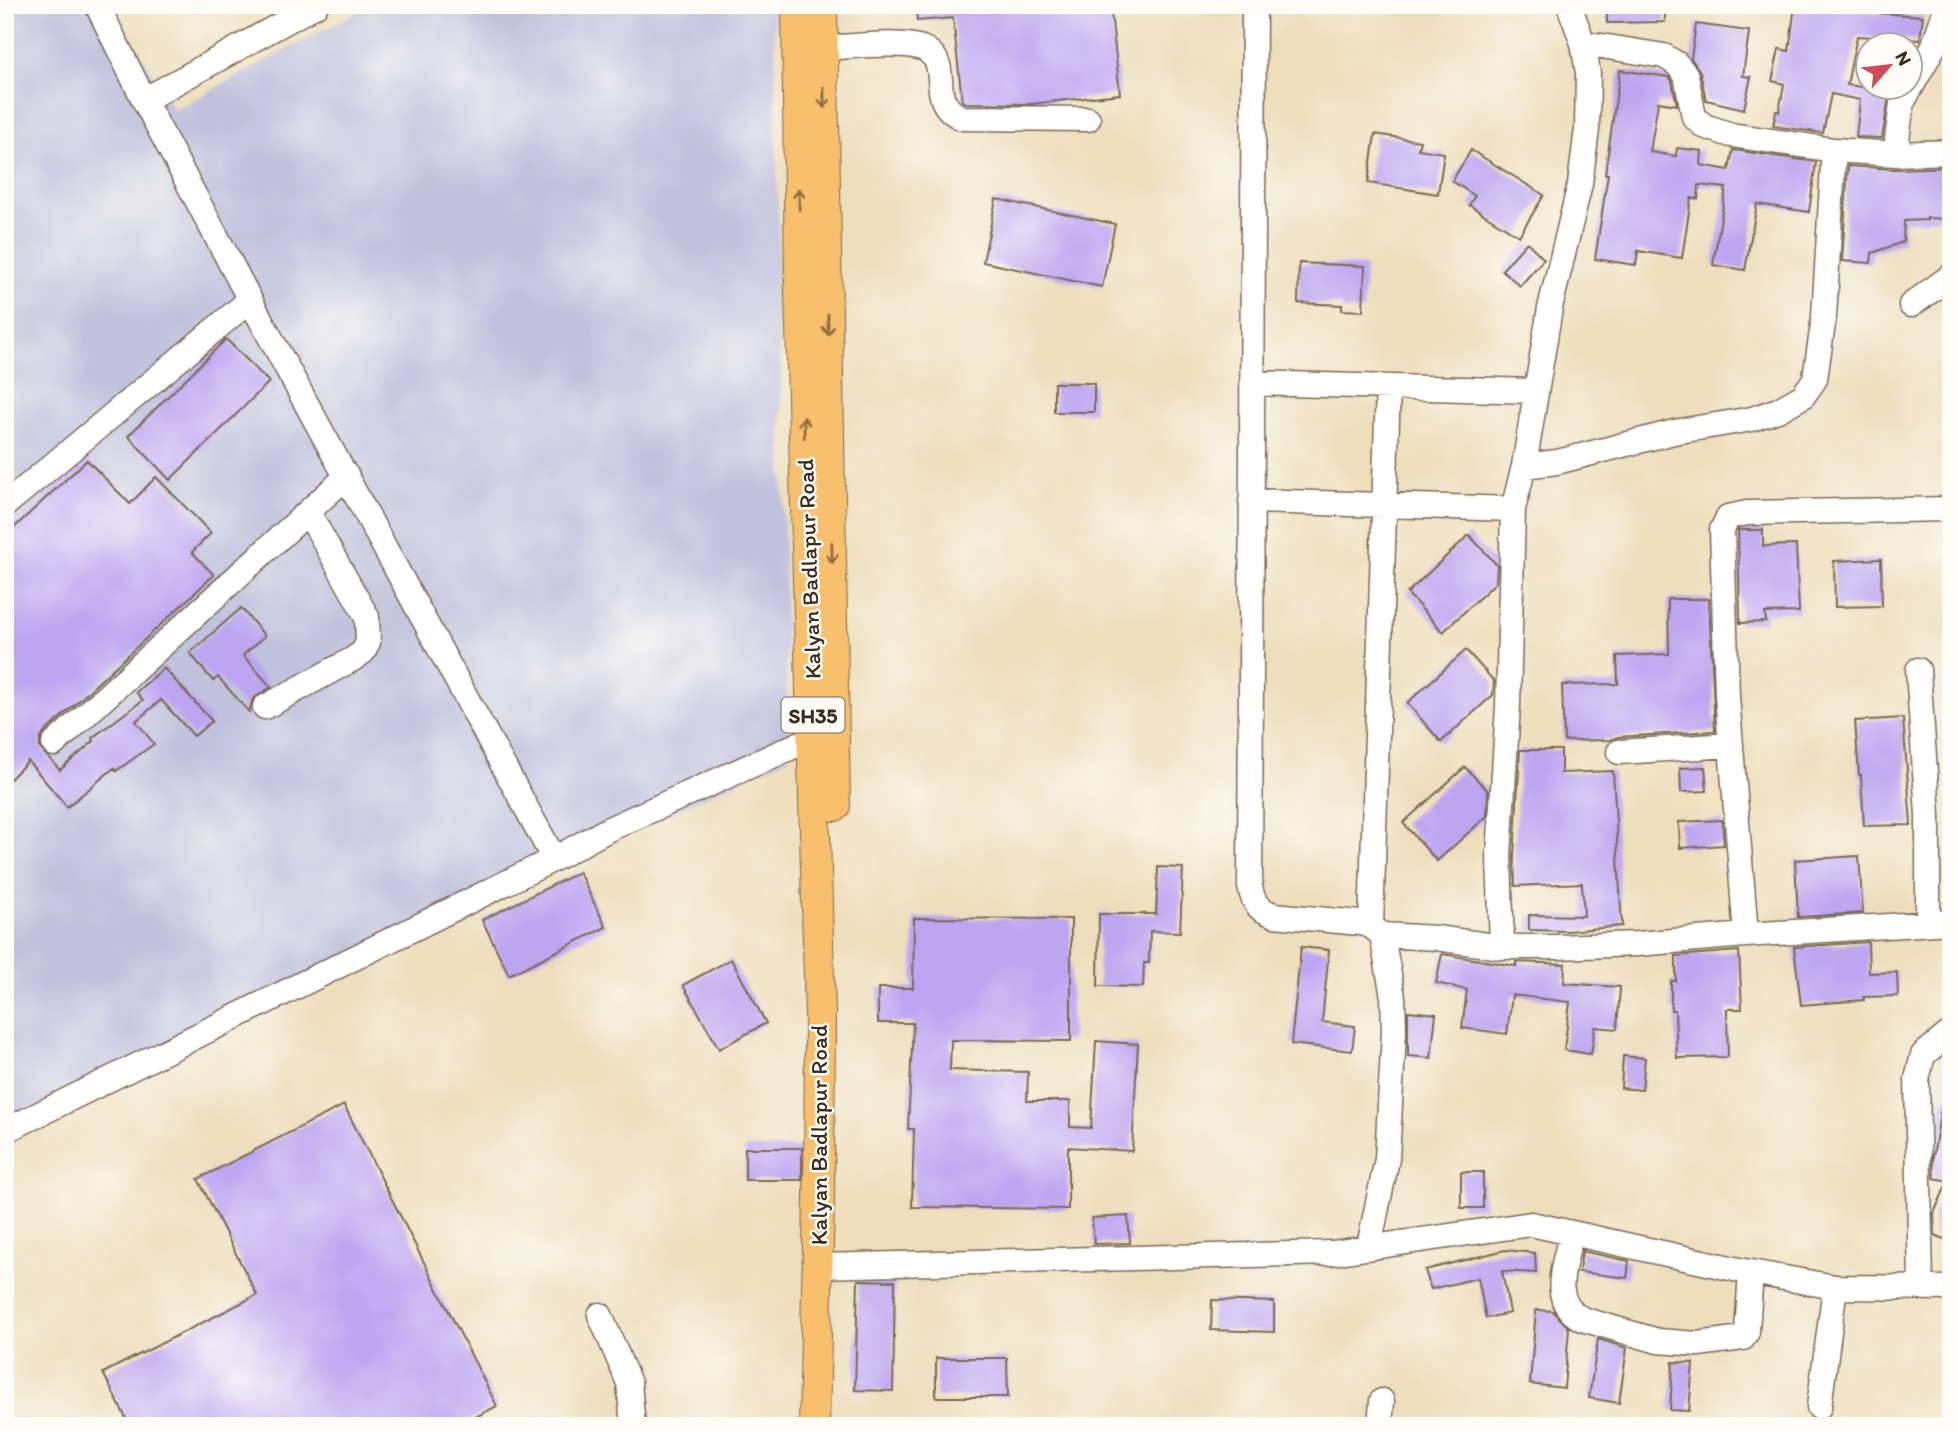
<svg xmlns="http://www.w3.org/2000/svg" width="1956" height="1431" viewBox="0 0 1956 1431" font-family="Itim,sans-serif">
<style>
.industrial{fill:#c1c2dd}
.building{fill:#bda6f1}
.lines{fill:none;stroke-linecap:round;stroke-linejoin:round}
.minor-casing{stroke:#7a6955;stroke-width:27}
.major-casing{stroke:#7a6955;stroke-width:32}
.minor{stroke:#fff;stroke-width:24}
.major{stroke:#f8bf6c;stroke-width:30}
.oneway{stroke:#906d41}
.labels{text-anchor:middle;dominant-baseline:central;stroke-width:5;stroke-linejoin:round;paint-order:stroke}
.shield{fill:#fdfcf7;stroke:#75695f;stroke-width:2}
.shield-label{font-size:21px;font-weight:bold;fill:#3b2a1e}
.street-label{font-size:23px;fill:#3b2a1e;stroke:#fdfcf7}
</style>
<rect width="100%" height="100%" fill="#fdfcf7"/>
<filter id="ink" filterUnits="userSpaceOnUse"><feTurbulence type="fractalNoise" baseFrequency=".0143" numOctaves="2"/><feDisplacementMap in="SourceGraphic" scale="14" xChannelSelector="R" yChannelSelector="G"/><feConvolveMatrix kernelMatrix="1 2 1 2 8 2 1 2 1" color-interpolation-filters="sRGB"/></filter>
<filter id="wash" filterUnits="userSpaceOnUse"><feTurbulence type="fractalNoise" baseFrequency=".00686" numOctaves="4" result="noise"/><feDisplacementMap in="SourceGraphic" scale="28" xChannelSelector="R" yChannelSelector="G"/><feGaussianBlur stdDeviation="1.57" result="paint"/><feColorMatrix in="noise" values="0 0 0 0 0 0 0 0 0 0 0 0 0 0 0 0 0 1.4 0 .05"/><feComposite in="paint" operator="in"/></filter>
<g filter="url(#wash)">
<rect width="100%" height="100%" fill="#eedebc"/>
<path class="industrial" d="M5,5H112L174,110L370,5H774L788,758L535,877L394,952L5,1135Z"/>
<g id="blocks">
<path class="building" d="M916,5H1093L1094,14L1111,12L1120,94L1031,104L966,103L962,101L953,18L917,21Z
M1607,5H1665V22L1607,23Z
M1795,5H1861L1860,12L1923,16L1920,40L1857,36L1847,85L1876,89L1875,95L1889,97L1882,138L1856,137L1860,100L1831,94L1823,133L1773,126L1776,111L1779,112L1784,84L1772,81L1779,49L1789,51Z
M1696,24L1749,31L1743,76L1751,77L1744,109L1706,100L1700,72L1691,58Z
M1620,70L1669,77L1672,81L1677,105L1658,102L1650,152L1676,156L1677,148L1702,151L1701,165L1729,170L1733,150L1816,162L1809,212L1757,204L1745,270L1713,265L1726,188L1699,185L1698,199L1691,198L1682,258L1638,251L1636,265L1595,259L1608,174H1605Z
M1375,134L1420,141L1418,149L1444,153L1438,194L1368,183Z
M1471,150L1544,195L1519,236L1469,205L1475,196L1452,181Z
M1848,166L1895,169L1951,167V219L1927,218V220L1904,221L1903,242L1872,253L1871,263L1842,261Z
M996,199L1115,224L1102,287L983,262Z
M1527,242L1544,259L1520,286L1502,270Z
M1299,263L1365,266L1363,311L1342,310V305L1298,303Z
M226,339L269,382L170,480L128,436Z
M1054,383H1094V412H1054Z
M87,460L130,504L156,477L211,533L192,552L214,575L44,733L40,740V748L60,770L94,741L92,738L143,700L136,692L164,668L212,721L194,736L161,700L136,721L154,744L116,771L114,768L67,807L28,761L5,784V536Z
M1738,530H1763V546L1796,545L1799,612L1765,613L1766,622L1740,623Z
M1469,535L1497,565L1496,582L1443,632L1407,593Z
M1881,559L1882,606L1835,607L1834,561Z
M1668,599H1709L1715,731L1618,737L1610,740L1564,741L1562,685L1618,684L1617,656L1669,654Z
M241,608L265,636L243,655L271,687L253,699L249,712L218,677L213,681L190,653Z
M1466,650L1494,681L1493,695L1441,742L1407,703Z
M1903,718L1911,825L1864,826L1861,775H1859L1855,721Z
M1520,750H1561V773L1613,771L1622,926L1568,931L1529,930V915L1584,916L1582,883L1515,886L1514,856Z
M1465,767L1488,791L1487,816L1437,861L1403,823Z
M1705,767L1707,791L1681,792L1680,768Z
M1722,820L1724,845L1680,848L1679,822Z
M1859,856L1863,913L1798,917L1795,860Z
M1158,867L1183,868L1180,932L1150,931L1149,963H1144L1143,987L1098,986L1099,914H1156Z
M579,872L606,927L509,975L482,920Z
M914,918L1071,919V1041L951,1040L950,1070L1028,1072L1027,1101H1070V1127L1091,1128L1096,1041L1138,1044L1132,1151L1068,1147V1209L912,1207L914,1129H908L913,1023H878V988H913Z
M1868,942L1869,973L1897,972L1898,996L1863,997L1864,1000L1801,1005L1794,947Z
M1301,947L1329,950L1322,1022L1355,1026L1352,1051L1291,1044Z
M1739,951L1742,1009H1727L1728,1057L1677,1058L1675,1010H1671V981H1676V956Z
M1442,954L1516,966V962L1565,964L1564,983L1620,987L1617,1029L1595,1027L1591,1054L1564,1050L1570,1002L1512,995L1507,1034L1462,1028L1467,990L1436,983Z
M731,959L766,1023L719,1049L683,985Z
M1408,1011L1436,1014L1431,1058L1408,1056Z
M1623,1056L1645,1058L1642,1090L1621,1088Z
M1943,1098H1951V1242L1935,1235L1934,1213L1948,1181L1934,1178L1933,1156Z
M344,1105L497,1406L458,1426H130L103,1373L257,1295L198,1179Z
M745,1148H802V1180H745Z
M1461,1172H1483V1208H1461Z
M1128,1216L1130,1243L1094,1244L1092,1218Z
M1505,1250L1535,1253L1536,1273L1502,1271L1510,1313L1486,1318L1478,1278L1431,1289L1425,1270Z
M1582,1251L1629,1261L1627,1278L1579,1272Z
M858,1280L895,1281L893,1391L855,1390Z
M1212,1300L1274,1302V1332L1211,1330Z
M1536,1310L1553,1311L1569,1328L1564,1388L1530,1384Z
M1598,1339L1627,1348L1619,1403L1589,1398Z
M936,1358H1007L1008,1397H936Z
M1673,1362L1693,1363L1689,1411L1670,1410Z"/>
</g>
</g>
<g filter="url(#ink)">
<use href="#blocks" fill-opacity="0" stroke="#7a6955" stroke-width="2"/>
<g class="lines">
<defs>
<path id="minor" d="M97,5L144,100L316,5
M1254,5L1250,887C1254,904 1257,909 1274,915L1360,923L1371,926L1382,935L1393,997L1394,1031L1387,1159L1369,1246
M1583,43L1664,56L1677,64L1686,75L1694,117L1704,126L1731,135L1834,150L1895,154L1951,152
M824,48C847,47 908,39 926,50C954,67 924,101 962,118L1088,119
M144,100L250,300L554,859L609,829L828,731
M1895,154L1902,103L1933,48L1947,5
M1911,305L1951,276
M1252,383L1536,391
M1524,466L1557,462L1674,432L1752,419L1778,410L1803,396L1815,379L1824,317L1834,150
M1251,501L1513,509
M5,505L250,300
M1918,670L1928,815V923
M265,707L353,659L363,652L368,642L367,617L308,512
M54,744L347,476
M1619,752L1731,745
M1371,926L1388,387
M1382,935L1436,938L1502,947H1557L1637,944L1746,935L1951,922
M1746,935L1727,696L1722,530L1728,517L1747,513L1951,509
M1502,947L1499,856L1508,705L1513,509L1524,466L1550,308L1580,184L1587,129L1588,73L1583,43L1569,5
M5,1131L554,859
M1571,1234C1565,1265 1548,1301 1582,1319L1658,1341L1698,1344L1743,1338L1747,1332L1751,1272
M818,1266L1332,1253L1531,1224L1739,1270L1835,1287L1951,1288
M1921,1287L1917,1079L1923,1055L1951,1032
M600,1315L629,1383L633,1426
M1819,1407L1835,1287
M1380,1426L1382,1401"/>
<path id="major" d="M797,5L800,291L820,1014L819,1200L814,1426
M822,5L835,806"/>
</defs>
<use href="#minor" class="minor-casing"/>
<use href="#major" class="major-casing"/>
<use href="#minor" class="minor"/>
<use href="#major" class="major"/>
</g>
<defs><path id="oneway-shaft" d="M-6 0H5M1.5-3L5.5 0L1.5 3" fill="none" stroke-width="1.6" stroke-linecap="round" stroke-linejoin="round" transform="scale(1.75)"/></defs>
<g class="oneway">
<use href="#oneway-shaft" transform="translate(824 98) rotate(89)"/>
<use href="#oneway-shaft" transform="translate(799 199) rotate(-91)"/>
<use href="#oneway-shaft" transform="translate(828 325) rotate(89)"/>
<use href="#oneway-shaft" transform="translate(804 427) rotate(-92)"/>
<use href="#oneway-shaft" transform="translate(832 553) rotate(89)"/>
</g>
</g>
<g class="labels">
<rect class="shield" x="781.5" y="697.5" width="63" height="35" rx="5"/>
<g class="shield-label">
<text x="813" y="715">SH35</text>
</g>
<g class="street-label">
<text transform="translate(809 569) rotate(-92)">Kalyan Badlapur Road</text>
<text transform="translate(819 1135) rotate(-90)">Kalyan Badlapur Road</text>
</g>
</g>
<rect width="1956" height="1431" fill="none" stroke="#fdfcf7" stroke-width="28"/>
<g transform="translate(1889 66) rotate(62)"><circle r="33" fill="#fdfcf7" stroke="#afa8a0" stroke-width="2"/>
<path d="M0-5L12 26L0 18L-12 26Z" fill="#d1495b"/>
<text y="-10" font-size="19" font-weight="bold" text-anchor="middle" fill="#3b2a1e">N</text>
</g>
</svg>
